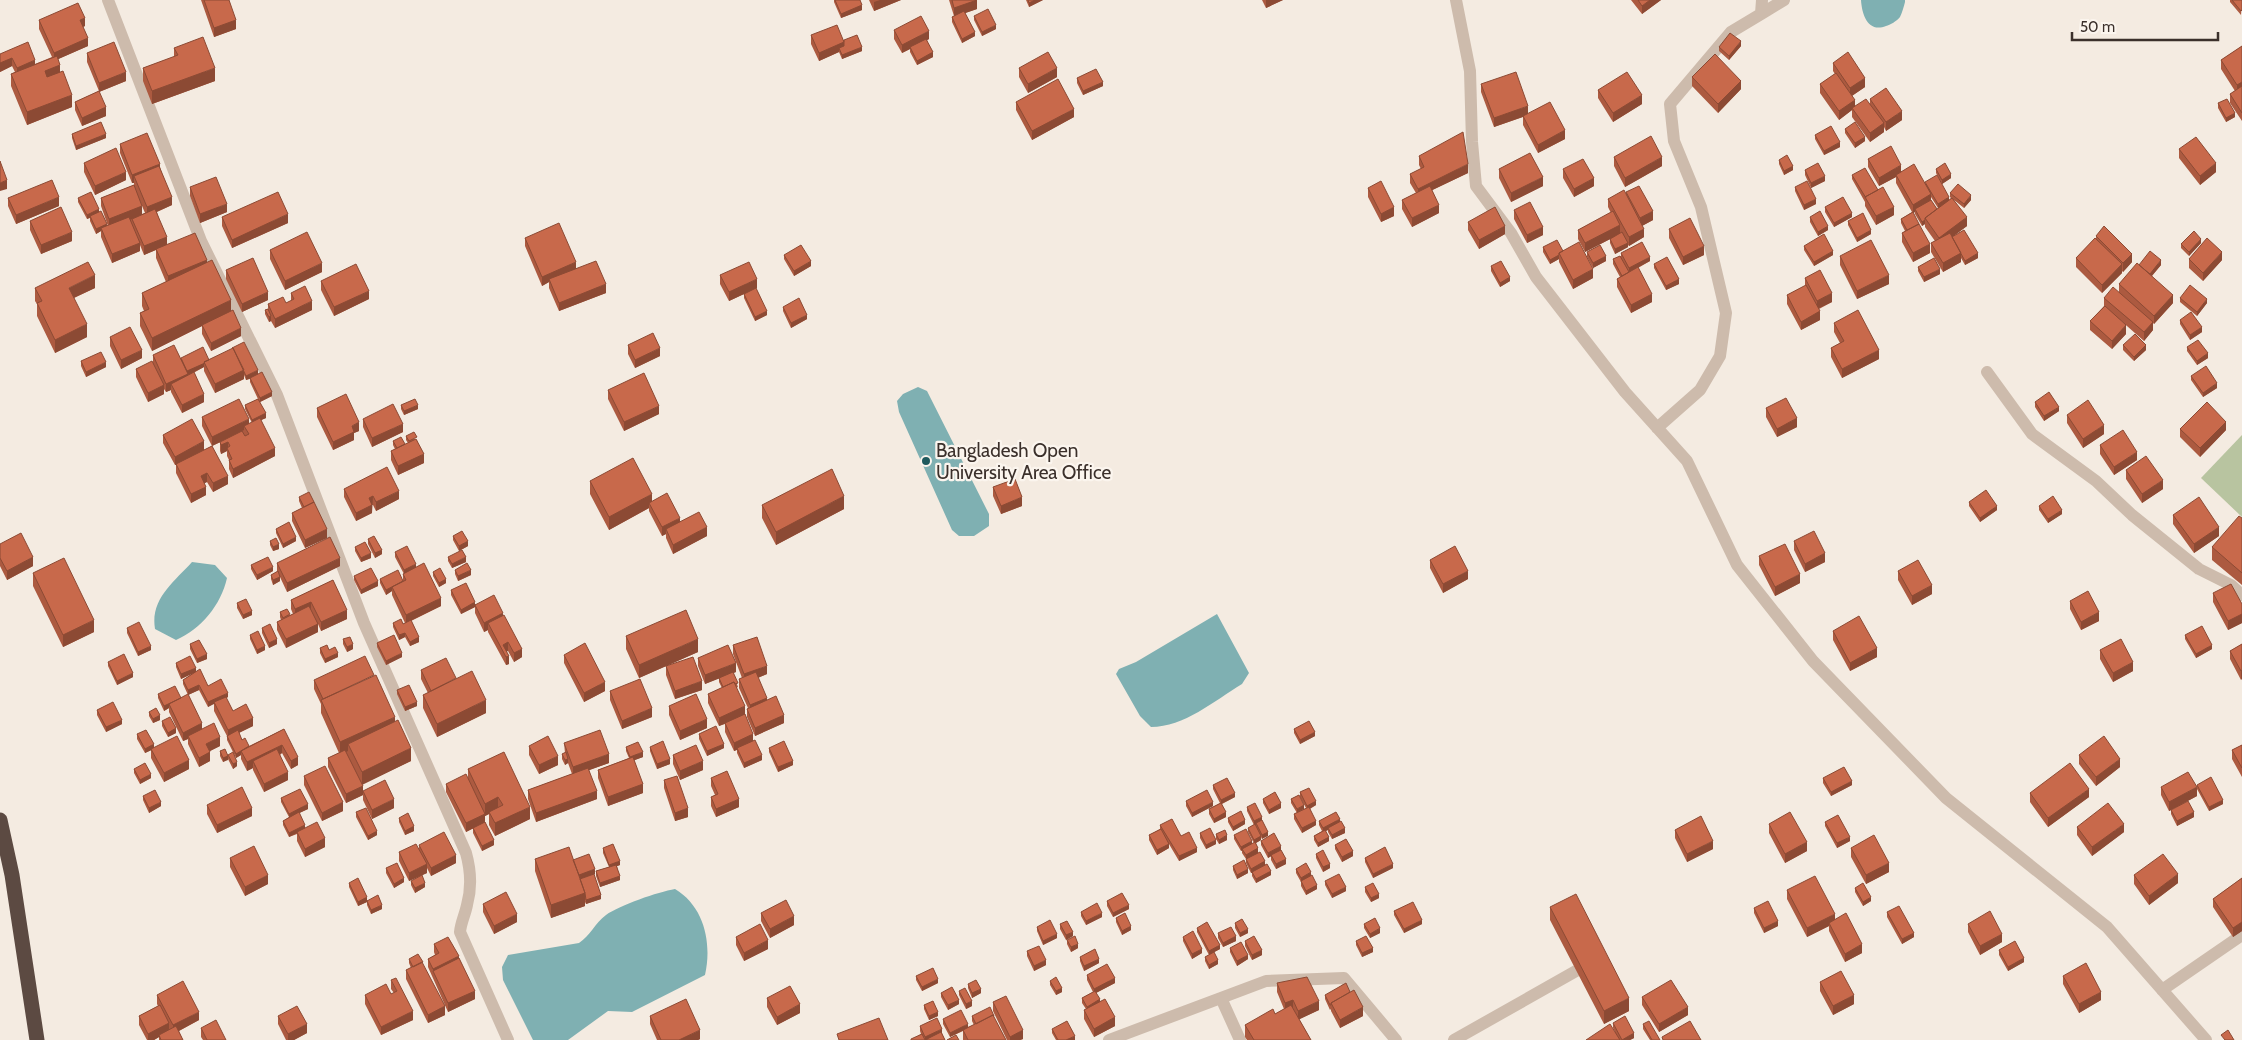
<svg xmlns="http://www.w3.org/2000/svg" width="2242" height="1040" viewBox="0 0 2242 1040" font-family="Cabin,sans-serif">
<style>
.green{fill:#b8c4a0}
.water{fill:#7fb0b2}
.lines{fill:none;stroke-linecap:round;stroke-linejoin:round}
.minor{stroke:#cdbbac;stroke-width:12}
.highway{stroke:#5c4a42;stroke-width:15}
.wall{fill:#ac5a40;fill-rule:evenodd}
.shaded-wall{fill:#8c4a34}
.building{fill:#c8694b;stroke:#8c4a34}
.poi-dot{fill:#1f5a5e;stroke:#fbf5ee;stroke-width:2}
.labels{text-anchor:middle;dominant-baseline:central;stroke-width:4.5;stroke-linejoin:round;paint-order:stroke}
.poi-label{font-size:19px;fill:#3b302b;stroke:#fbf5ee;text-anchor:start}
</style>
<rect width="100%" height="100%" fill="#f4ebe1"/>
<path class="green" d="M2242,435V517L2201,478Z"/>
<path class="water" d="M1861,0H1905V2C1904,6 1902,13 1900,17C1897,21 1890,25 1886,26C1868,33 1862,15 1861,0Z
M918,387L927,391L989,514V526L974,536H959L952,530L899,412L897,401L903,394Z
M192,562L215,565L227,578C221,605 201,629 176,640L155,629C150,599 174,582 192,562Z
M1217,614L1249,673L1242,684C1214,701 1184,727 1151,727L1140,716L1116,674L1119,669L1136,662Z
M675,889C705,907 712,944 705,975L632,1012L608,1011L568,1040H533L503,980L502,967L508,955L579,943C590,936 595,923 606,915C620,905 658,892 675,889Z"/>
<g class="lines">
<path class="minor" d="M108,0L201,241L277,395L364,623L466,853C471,871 472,887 467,905C465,915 461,922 460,932L508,1040
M1456,0L1470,71L1472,142L1476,186L1511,233L1536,277L1625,392L1687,461L1737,565L1813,661L1946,798L2107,927L2206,1040
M1761,14L1784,0
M1987,372L2032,434L2096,481L2132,515L2199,569L2231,585L2242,595
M1657,428L1700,390L1720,356L1726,313L1701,207L1674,141L1670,104L1731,32L1761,14L1762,0
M2162,990L2242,935
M1221,998L1240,1040
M1109,1040L1266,981L1344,978L1396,1040
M1454,1040L1576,971"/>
<path class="highway" d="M0,820L12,875L37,1040"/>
</g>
<path class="wall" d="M201,0H229L236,29L214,37Z
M834,0H860L862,10L841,18L834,2Z
M869,0H901L874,11Z
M949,0H977V9L965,13L975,36L962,43L952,22V17L954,16Z
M1026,0H1043L1029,7Z
M1262,0H1283L1266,8Z
M1631,0H1661L1642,14Z
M2230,0H2242L2241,15L2230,2Z
M974,16L996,29L982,36L974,20Z
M39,20L85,26L83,27L88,46L58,59L60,72L72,107L27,125L11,86V74L15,72L12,66L0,72V54L35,64L52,57L39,29Z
M894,30L929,39L927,40L933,57L917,65L910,52V49L902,53L894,39Z
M811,35L844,40L862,51L842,59L839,52L819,61L811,44Z
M1741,46L1729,60L1719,51V47Z
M2242,46V121L2230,103V94L2235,91L2221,69V60Z
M174,48L215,81L152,104L143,81V68L174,57Z
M87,53L126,81L99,92L106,116L82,126L75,110V102L99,91L87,62Z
M1833,63L1865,87L1852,96L1855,106L1870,104V99L1902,120L1886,131L1884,127V132L1870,142L1852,117V110L1839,120L1820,93V84L1835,74L1833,71Z
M1019,68L1057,77L1028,93L1019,77Z
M1692,77L1741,89L1718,113L1692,86Z
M1077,78L1103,86L1083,95L1077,83Z
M1481,84L1528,114L1565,139L1538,153L1523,125V117L1494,127L1481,92Z
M1598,90L1642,104L1613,122L1598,98Z
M1016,102L1074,117L1032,140L1016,110Z
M2218,103L2235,117L2226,122L2218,108Z
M1845,129L1865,141L1855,148L1845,133Z
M72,134L106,138L76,150L72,138Z
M1815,135L1840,147L1824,155L1815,139Z
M120,144L160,167L172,205L157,212L167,245L207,262L231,311L241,336L211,351L202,334V326L152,351L140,326V313L144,311L142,306V293L166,282L156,258V250L144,255L140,245V251L112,263L101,237V231L96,234L90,221V218L87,219L78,202V198L99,212L107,226H108L101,206V198L134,185V183H132L120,153ZM140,201L145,213L142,214Z
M2179,149L2216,172L2200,185L2179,158Z
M1419,156L1468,173L1432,190L1439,213L1412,227L1402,209V200L1416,193L1410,183V174L1421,169L1419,165Z
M1614,157L1662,166L1625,187L1614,166Z
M1868,159L1901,171L1925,183L1949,200L1951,198L1950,197V193L1971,200L1964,208L1954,200L1967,226L1952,237L1978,258L1965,265L1961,258V262L1943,272L1931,252V243L1935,241L1925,227V224L1922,226L1915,214V212L1913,213L1930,253L1913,262L1902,242V233L1905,231L1901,223V219L1912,212L1896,183V177L1879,186L1868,167ZM1931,197L1938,208L1941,206L1937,209L1931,201Z
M1779,160L1793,170L1784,175L1779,164Z
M84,163L126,180L95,195L84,172Z
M1499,169L1543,186L1511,202L1499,178Z
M1563,169L1594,186L1574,197L1563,178Z
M1936,169L1951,178L1942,184L1936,173Z
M1805,170L1825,181L1811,188L1805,175Z
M1852,175L1878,190L1894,215L1876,225L1865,206V202L1852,179Z
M190,187L227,212L200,223L190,196Z
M1795,187L1816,204L1804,210L1795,191Z
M1368,188L1394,216L1381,222L1368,197Z
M1626,192L1653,220L1642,226L1644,237L1629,246L1628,245V247L1615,254L1610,243V239L1585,252L1578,239V230L1611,213L1608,207V199L1626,194Z
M8,198L59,206L16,224L8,206Z
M1825,207L1852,217L1834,227L1825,212Z
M1514,210L1543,235L1527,243L1514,219Z
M222,217L288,223L232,248L222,226Z
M1810,217L1828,230L1818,236L1810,222Z
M30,221L72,241L41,254L30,230Z
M1848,221L1871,234L1857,242L1848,225Z
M1468,222L1505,234L1479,249L1468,230Z
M1669,229L1704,255L1683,265L1669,238Z
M2096,236L2132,262L2123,272L2122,271V273L2102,293L2076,267V258L2096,238Z
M525,238L576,268L606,293L559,311L549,288V282L542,286L525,246Z
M2201,243L2189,256L2181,248V244Z
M1804,246L1833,255L1814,266L1804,250Z
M1543,247L1563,251L1593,278L1573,289L1559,262V259L1550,264L1543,252Z
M270,250L322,272L285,290L270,259Z
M1587,252L1606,261L1593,268L1587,257Z
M1621,253L1650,261L1638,268L1652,302L1631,313L1617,287V279L1620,277L1613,264V259L1621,256Z
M784,255L811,266L794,276L784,259Z
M1840,256L1889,284L1857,299L1840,265Z
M2189,259L2222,260L2203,281L2189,268Z
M1654,264L1679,284L1666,290L1654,268Z
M2139,265H2161L2152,276L2173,303L2154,324L2153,323V330L2144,341L2119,319L2126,334L2112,349L2090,330V321L2104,306V298L2119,292V284Z
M1491,266L1510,281L1500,287L1491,271Z
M1918,267L1940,274L1924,282L1918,271Z
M226,270L268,300L242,312L226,279Z
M720,275L757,288H756L767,315L755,321L744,298V294L729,301L720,284Z
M1805,278L1832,302L1819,309L1820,320L1801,330L1787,304V295L1805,286Z
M321,281L369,299L334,316L321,290Z
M35,288H95L74,298L87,337L55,353L37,316V304L35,301Z
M291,293L312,310L275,328L271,321L269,322L265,314V310L268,309V304L286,303L291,301Z
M2180,298L2207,303L2197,316L2180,302Z
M783,307L807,319L791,328L783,311Z
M2180,320L2202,332L2190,340L2180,324Z
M1834,323L1879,359L1842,378L1831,357V348L1840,343L1834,332Z
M110,337L142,358L121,369L110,346Z
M628,345L660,356L635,368L628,354Z
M2123,345L2146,350L2134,361L2123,350Z
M2187,347L2208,358L2197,365L2187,351Z
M153,355L181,359L209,360L258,374L272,396L260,402L266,418L261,420L275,456L233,478L229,469V460L227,456V451L221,454L220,451V442L225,440L212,446L228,484L213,492L207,482L204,483L206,495L191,503L176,473V465H175L163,443V435L204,450L212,446L202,426V417L249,424L252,423L245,409V405L258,399L250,382V379L246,380L244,375V379L215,393L204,371V367L188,376L204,402L182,413L171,392V390L166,392L164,389V394L148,402L136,377V369L153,362Z
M81,361L106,367L86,377L81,366Z
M2191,376L2217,388L2203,397L2191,380Z
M608,390L659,414L624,431L608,399Z
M2035,402L2059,411L2044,421L2035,407Z
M401,405L418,409L404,415L401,409Z
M317,408L359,431L354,433V440L333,450L317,417Z
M1766,408L1797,427L1777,437L1766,417Z
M2067,415L2104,434L2083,448L2067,423Z
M363,419L403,432L372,447L363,427Z
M2180,429L2226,430L2200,457L2180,437Z
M406,436L417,440L424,463L398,475L391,460V451L395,449L393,445V441L405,445L408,443L406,440Z
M2100,445L2137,460L2114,475L2100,454Z
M2126,470L2163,489L2142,503L2126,479Z
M590,481L652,501L680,522L707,536L673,554L666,538V534L662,536L649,511V508L609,530L590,494Z
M993,487L1022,506L1001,514L993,496Z
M344,489L399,499L376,511L373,505H372V513L356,521L344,497Z
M299,497L314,504L327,538L305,548L292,521V513L302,508L299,501Z
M1969,502L1997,510L1980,522L1969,506Z
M762,505L844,509L776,545L762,518Z
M2039,506L2062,514L2048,523L2039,510Z
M2173,515L2219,536L2194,553L2173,524Z
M2242,518V585L2212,560V547Z
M276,529L296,541L283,548L276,533Z
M453,536L468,546L459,551L453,540Z
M368,539L382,554L375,558L368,544Z
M270,541L279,549L273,551L270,545Z
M1794,541L1825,562L1805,572L1794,550Z
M0,544L33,566L7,580L0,566Z
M355,547L371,558L361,562L355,551Z
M395,552L416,568L441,606L411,621L419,642L410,646L405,637L399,640L393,627V623L403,624L405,623L392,595V591L386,595L380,583V579L403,580V574H404L395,557Z
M1759,556L1800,583L1775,596L1759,565Z
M448,557L466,562L452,568L448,561Z
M1430,560L1468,579L1443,593L1430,568Z
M277,563L340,566L287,592L280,577V581L273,585L271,579V575L277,572Z
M251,565L273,571L257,580L251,569Z
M455,570L471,575L458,581L455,574Z
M1898,571L1932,594L1912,605L1898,580Z
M433,572L446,583L439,587L433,576Z
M33,573L94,632L63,647L33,586Z
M354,576L378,586L361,594L354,580Z
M333,580L347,619L321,631L318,624V632L286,648L277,630V622L281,620L280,617V612L290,615L293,614L291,609V600Z
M451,590L475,604L503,615L522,657L514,662L508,651H506L509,664L506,665L488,632V630L484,632L475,613V607L461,614L451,595Z
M2213,593L2242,604V623L2228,630L2213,602Z
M2070,601L2099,621L2081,630L2070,609Z
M237,603L252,615L243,619L237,608Z
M127,628L151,650L138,656L127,633Z
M262,628L277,644L269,648L262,633Z
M1833,631L1877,657L1850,671L1833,640Z
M250,635L265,650L257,654L250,639Z
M2185,635L2212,649L2196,658L2185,639Z
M626,636L698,652L639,678L626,649Z
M343,639L353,649L347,652L343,644Z
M377,643L402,657L386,665L377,647Z
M190,644L207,659L197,663L190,649Z
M2242,644L2241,680L2230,659V651Z
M733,645L767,674L758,678L767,700L784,723L755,736L747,717V709L748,708L739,688V679L742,678L733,654Z
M320,648L329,650L338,657L325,663L320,653Z
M2100,650L2133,671L2113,682L2100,659Z
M564,655L605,691L584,702L564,663Z
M698,658L736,672L733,673L738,687L736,688L753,741L762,760L744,768L737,753V750L734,751L725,732V724L719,726L708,703V694L722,688L719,682V678L705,684L698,666Z
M108,662L133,677L117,685L108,666Z
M176,663L196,671L208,686L228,697L226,698L233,711L253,726L239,733L242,740L249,746L284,729L298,765L291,769L282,753L280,755L288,780L264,792L253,770V768L247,771L241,759V755L236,758L227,740V736L214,711V703L208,707L199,690L188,695L183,684V680L193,673L181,679L176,667Z
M666,666L702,690L675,699L666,675Z
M421,670L486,713L437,737L423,708V695L428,693L421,679Z
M314,680L395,721L411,761L362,784L363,791L394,808L372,819L363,800V795L346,803L328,767V758L339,753L321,713V704L314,689Z
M397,690L417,706L405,711L397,694Z
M610,691L652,717L622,729L610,700Z
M158,694L181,698L202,729L220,746L210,751V761L199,767L188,744V739L183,741L169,712V708L164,711L158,698Z
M669,706L707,728L680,740L669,715Z
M97,710L122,724L106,732L97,715Z
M149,712L160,720L153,723L149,716Z
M162,721L176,733L168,737L162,726Z
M1294,729L1315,736L1300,744L1294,733Z
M137,734L154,748L189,769L164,782L151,758V750L145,753L137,739Z
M699,734L724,748L707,756L699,739Z
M564,743L609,763L589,770L597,799L536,822L528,799V790L572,774L568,763L565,765L562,759V754L565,753Z
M2242,745V777L2232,759V750Z
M529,746L558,765L539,774L529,755Z
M626,747L643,757L634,760L643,793L608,806L598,778V770L629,758L626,751Z
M650,747L670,764L657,769L650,751Z
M769,748L793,765L778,772L769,752Z
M220,751L228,755L237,766L233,769L228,759L223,762L220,756Z
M673,755L703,770L680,780L673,764Z
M2079,755L2120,767L2096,786L2079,764Z
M134,769L151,778L140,784L134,773Z
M468,769L530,819L495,836L489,825V814L485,816V822L494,845L482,851L473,833V828H474L466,832L446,792V784L468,779Z
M304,776L343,811L322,821L304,785Z
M711,778L739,807L716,817L711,806V797L715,795L711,786Z
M1823,778L1852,785L1831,796L1823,783Z
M664,780L688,817L675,821L664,788Z
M1213,785L1235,797L1222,804L1226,817L1214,823L1209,814V809L1220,803L1213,789Z
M2197,785L2223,804L2209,811L2197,789Z
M2161,787L2197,796L2169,811L2161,795Z
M1300,792L1316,805L1310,809L1316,825L1302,833L1294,819V814L1306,808L1300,797Z
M2030,793L2089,797L2048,827L2030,802Z
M1299,795L1297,813L1291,803V799Z
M143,796L161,806L149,813L143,800Z
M281,798L308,809L299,813L305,828L325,847L305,857L297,841V834L289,837L283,825V821L289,817L281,802Z
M1263,799L1281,808L1269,814L1263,803Z
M1186,801L1213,806L1192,817L1186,806Z
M207,805L252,816L217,833L207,814Z
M1247,807L1262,821L1268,832L1262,839L1261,837V840L1256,843L1258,853L1265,864L1271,875L1256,883L1252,876V873H1251L1246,863V859L1242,853V850L1241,851L1234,839V835L1252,844L1254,843L1248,832V828L1254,825L1247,811Z
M2171,810L2194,817L2177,826L2171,814Z
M356,812L377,835L368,840L356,817Z
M399,818L414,831L405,835L399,822Z
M1228,818L1245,824L1233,831L1228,822Z
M1319,821H1340L1345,833L1332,839L1328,832V830L1326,831L1329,841L1318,847L1314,840V836L1322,831L1319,825Z
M1825,822L1850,841L1837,848L1825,826Z
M1769,824L1807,851L1785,863L1769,833Z
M1160,825L1181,836L1197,852L1179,861L1169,844V848L1157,855L1149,840V835L1160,829Z
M2077,827L2124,832L2092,856L2077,835Z
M1675,830L1713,849L1687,862L1675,838Z
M1200,833L1216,844L1206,849L1200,838Z
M1216,834L1227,840L1219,844L1216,839Z
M1261,841L1281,851L1286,864L1276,869L1271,860V856L1268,858L1261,845Z
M419,845L456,863L431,876L427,868V873L409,881L399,861V852L419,849Z
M1335,845L1353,856L1342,862L1335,849Z
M603,848L620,865L617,866L620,880L600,887L596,876V871L609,867L603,853Z
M1851,848L1889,872L1866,884L1851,857Z
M1316,854L1330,868L1323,872L1316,858Z
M230,858L268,884L245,896L230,867Z
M1365,858L1393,868L1373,878L1365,862Z
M535,859L573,860L595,874L580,879L601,899L586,904L585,902V906L551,918L535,871Z
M1233,866L1248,873L1237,879L1233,870Z
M386,868L404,882L394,888L386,873Z
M1296,869L1311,876L1317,889L1306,895L1301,886V882L1296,873Z
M2134,875L2178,883L2149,905L2134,884Z
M2242,878V931L2233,937L2213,907V899Z
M411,881L425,887L415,893L411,885Z
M1325,881L1346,891L1332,898L1325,885Z
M349,883L367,900L382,909L371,914L367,905V902L358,906L349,887Z
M1365,887L1379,898L1371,902L1365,892Z
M1855,888L1871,901L1863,906L1855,892Z
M1787,890L1835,919L1862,953L1845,962L1829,931V926L1807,937L1787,899Z
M1107,901L1129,909L1113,917L1107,906Z
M483,904L517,922L494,934L483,912Z
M1550,907L1629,1011L1604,1024L1550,920Z
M1754,908L1778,926L1764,933L1754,913Z
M1394,911L1422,924L1404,933L1394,915Z
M1081,912L1102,917L1086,925L1081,916Z
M1887,912L1914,937L1902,944L1887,917Z
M761,913L794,925L770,938L761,921Z
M1116,918L1131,930L1122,935L1116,922Z
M1235,923L1248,933L1240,937L1235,928Z
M1060,924L1073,936L1066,940L1060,929Z
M1364,924L1380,933L1370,938L1364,928Z
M1968,924L2002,942L1980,955L1968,932Z
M1037,927L1057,938L1043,945L1037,931Z
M1197,928L1220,949L1214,952L1218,964L1209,969L1205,961V957L1209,955L1197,932Z
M1218,933L1236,941L1223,947L1218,938Z
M736,937L768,949L744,961L736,945Z
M1183,937L1202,953L1192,959L1183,941Z
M1067,940L1078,948L1071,952L1067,944Z
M1245,941L1262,955L1252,960L1245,946Z
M1356,941L1373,952L1362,957L1356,945Z
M434,944L459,958L475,999L448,1012L428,967V959L435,955L434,952Z
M1230,948L1248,959L1237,966L1230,952Z
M1999,950L2024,962L2008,971L1999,955Z
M1027,951L1046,965L1034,971L1027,956Z
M1080,957L1099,963L1084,971L1080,961Z
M409,959L445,1015L428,1023L406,979V970L411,968L409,963Z
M1087,975L1115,983L1096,993L1100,1002L1115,1026L1094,1037L1084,1019V1010L1086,1009L1082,1003V998L1093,992L1087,980Z
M916,976L938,983L922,991L916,980Z
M2063,976L2101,1000L2079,1013L2063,984Z
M391,980L413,1020L381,1035L365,1004V995L391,994L394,993L391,989Z
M1050,981L1062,992L1056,995L1050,985Z
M1820,982L1854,1004L1833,1015L1820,991Z
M1277,983L1319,1010L1299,1019L1311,1040H1247L1245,1037V1025L1275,1014L1284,1009L1277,992Z
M968,984L981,993L972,998L968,988Z
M959,991L972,1006L966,1009L959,995Z
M941,993L959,1004L948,1010L941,997Z
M157,995L199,1020L179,1031L183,1040H159V1037L154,1040H147L139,1025V1016L158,1006L157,1004Z
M1325,995L1363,1016L1340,1028L1331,1011V1009L1330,1010L1325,999Z
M1642,997L1688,1015L1659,1032L1642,1005Z
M767,998L800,1013L777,1025L767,1007Z
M993,1002L1023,1039L1020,1040H1007L993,1011Z
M924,1005L938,1016L929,1020L924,1009Z
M278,1016L307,1033L294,1040H286L278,1024Z
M650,1016L700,1039L698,1040H657L650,1024Z
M972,1016L994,1018L1006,1040H963V1031L950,1037L943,1024V1019L968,1027L974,1025L972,1021Z
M1613,1023L1634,1038L1630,1040H1586L1615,1032L1613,1028Z
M1643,1024L1660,1040H1650L1643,1029Z
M920,1026L942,1033L945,1040H911L921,1034L920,1031Z
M201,1028L226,1040H203L201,1037Z
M1052,1029L1075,1040H1056L1052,1033Z"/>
<path class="shaded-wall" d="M880,0H901L874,11V2Z
M977,0V9L954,17V8Z
M1035,0H1043L1029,7V3Z
M1266,0H1283L1266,8Z
M1650,0H1661L1642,14V6Z
M862,5V10L841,18V14Z
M85,18V26L80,28V20Z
M236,20V29L214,37V28Z
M996,25V29L982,36V32Z
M929,31V39L910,49V47V49L902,53V45Z
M975,32V36L962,43V39Z
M88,38V46L54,61V53Z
M1741,41V46L1729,60V56Z
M844,42V50L839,48V52L819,61V53Z
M862,47V51L842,59V55Z
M933,52V57L917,65V61Z
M12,58V66L0,72V63Z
M35,60V69L17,76V68Z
M60,65V78L45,84V71Z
M215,68V81L152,104V91Z
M1057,68V77L1028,93V84Z
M126,72V81L99,92V83Z
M1865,78V87L1850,97V88Z
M1741,81V89L1718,113V104Z
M1103,82V86L1083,95V91Z
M2242,82V90L2237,94V85Z
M72,95V107L27,125V112Z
M1642,95V104L1613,122V113Z
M1855,100V108H1852V110L1839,120V111Z
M1528,106V115L1494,127V118Z
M106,107V116L82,126V118Z
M1074,109V117L1032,140V131Z
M1902,111V120L1886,131V122Z
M2235,113V117L2226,122V118Z
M1884,123V132L1870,142V133Z
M1565,130V139L1538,153V145Z
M106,134V138L76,150V146Z
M1865,137V141L1855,148V143Z
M1840,142V147L1824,155V151Z
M1662,157V166L1625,187V178Z
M2216,163V172L2200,185V176Z
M160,164V172L134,176V183H132V175Z
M1468,164V173L1418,197V189Z
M1901,165V174L1896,175V177L1879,186V178Z
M1793,166V170L1784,175V171Z
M126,172V180L95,195V186Z
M1951,174V178L1942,184V180Z
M1825,176V181L1811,188V183Z
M1543,177V186L1511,202V193Z
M1594,178V186L1574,197V189Z
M7,180V189L0,191V183Z
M1931,194V203L1915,209V212L1913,213V205Z
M1971,195V200L1964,208V204Z
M59,197V206L16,224V215Z
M172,197V205L147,216V207Z
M1949,197V201L1938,208V204Z
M1816,199V204L1804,210V205Z
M227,204V212L200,223V214Z
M1439,205V213L1412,227V218Z
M142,206V215L109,228V219Z
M1394,207V216L1381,222V214Z
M1894,207V215L1876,225V216Z
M99,209V213L87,219V215Z
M1653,211V220L1640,227V218Z
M1852,213V217L1834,227V223Z
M288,214V223L232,248V240Z
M1967,217V226L1939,247V238Z
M1925,220V224L1922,226V222Z
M107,224V228H101V231L96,234V229Z
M1620,225V234L1585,252V243Z
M1505,226V234L1479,249V240Z
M1828,226V230L1818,236V232Z
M1543,227V235L1527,243V235Z
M1644,229V237L1629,246V237Z
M1871,230V234L1857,242V238Z
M72,232V241L41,254V245Z
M167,237V245L144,255V246Z
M2201,239V243L2189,256V252Z
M140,243V251L112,263V254Z
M1628,243V247L1615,254V249Z
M1930,244V253L1913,262V253Z
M1704,246V255L1683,265V257Z
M1833,251V255L1814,266V262Z
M2222,252V260L2203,281V273Z
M1961,253V262L1943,272V263Z
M1978,253V258L1965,265V261Z
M2132,254V262L2123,272V263Z
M1559,255V259L1550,264V260Z
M1606,256V261L1593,268V263Z
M1650,257V261L1629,272V268Z
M207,260V268L168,285V276Z
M2161,260V265L2149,279V275Z
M811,261V266L794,276V271Z
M576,262V271L549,279V282L542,286V277Z
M322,263V272L285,290V281Z
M2122,264V273L2102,293V285Z
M1593,269V278L1573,289V280Z
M1940,269V274L1924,282V277Z
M95,275V288L69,300V288Z
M1889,275V284L1857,299V291Z
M1510,277V281L1500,287V283Z
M757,279V288L729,301V292Z
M1679,279V284L1666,290V286Z
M606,284V293L559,311V303Z
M369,291V299L334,316V307Z
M268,292V300L242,312V304Z
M1832,293V302L1817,309V301Z
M1652,294V302L1631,313V305Z
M2173,295V303L2154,324V316Z
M2207,299V303L2197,316V312Z
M231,300V313L202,325V326L152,351V338Z
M312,301V310L275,328V319Z
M767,311V315L755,321V317Z
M1820,311V320L1801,330V322Z
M807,315V319L791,328V323Z
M271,316V321L269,322V317Z
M2153,322V330L2144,341V332Z
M87,324V337L55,353V340Z
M2126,325V334L2112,349V341Z
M2202,327V332L2190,340V335Z
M241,328V336L211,351V343Z
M2146,345V350L2134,361V357Z
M660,348V356L635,368V360Z
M142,350V358L121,369V360Z
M1879,350V359L1842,378V369Z
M2208,353V358L2197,365V361Z
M106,362V367L86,377V372Z
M204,363V367L188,375V382L171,384V390L166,392V384L187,374V371Z
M244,370V379L215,393V384Z
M258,370V375L246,380V376Z
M2217,383V388L2203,397V393Z
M164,385V394L148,402V393Z
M272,392V396L260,402V398Z
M204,394V402L182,413V405Z
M418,405V409L404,415V411Z
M659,406V414L624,431V422Z
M2059,407V411L2044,421V416Z
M266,413V418L252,424V420Z
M1797,418V427L1777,437V429Z
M249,419V428L244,426V430L212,446V437Z
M359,422V431L354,433V440L333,450V442L352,426Z
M2226,422V430L2200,457V448Z
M403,424V432L372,447V438Z
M2104,425V434L2083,448V439Z
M204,441V450L175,465V457Z
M228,442V449L227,448V451L221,454V445Z
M275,448V456L233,478V469Z
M2137,452V460L2114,475V467Z
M424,454V463L398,475V466Z
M207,473V482L201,485V476Z
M228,476V484L213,492V483Z
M2163,480V489L2142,503V494Z
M206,487V495L191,503V494Z
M399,491V499L376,511V502Z
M652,494V507L649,503V508L609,530V517Z
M373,496L372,513L356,521V513L369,498Z
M844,496V509L776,545V532Z
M1022,497V506L1001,514V506Z
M1997,506V510L1980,522V518Z
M2062,510V514L2048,523V519Z
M680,518V527L666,529V534L662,536V527Z
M707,527V536L673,554V545Z
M2219,527V536L2194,553V544Z
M327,529V538L305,548V540Z
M296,537V541L283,548V544Z
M468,541V546L459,551V546Z
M279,544V549L273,551V547Z
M382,550V554L375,558V553Z
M371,553V558L361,562V558Z
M1825,553V562L1805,572V564Z
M33,557V566L7,580V571Z
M466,557V562L452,568V564Z
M340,558V566L287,592V583Z
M416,564V568L404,575V570Z
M273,567V571L257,580V575Z
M471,570V575L458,581V576Z
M1468,571V579L1443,593V584Z
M1800,574V583L1775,596V587Z
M280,577V581L273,585V580Z
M446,579V583L439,587V583Z
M378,581V586L361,594V590Z
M1932,585V594L1912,605V596Z
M392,587V591L386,595V590Z
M441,598V606L406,623V615Z
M311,602V610L295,618V609Z
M475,602V607L461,614V610Z
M347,610V619L321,631V622Z
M252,611V615L243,619V615Z
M2099,612V621L2081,630V622Z
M503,613V622L488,623V630L484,632V623Z
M2242,614V623L2228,630V621Z
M94,620V632L63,647V635Z
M318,624V632L286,648V639Z
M405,633V637L399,640V635Z
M419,637V642L410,646V642Z
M277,639V644L269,648V643Z
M698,639V652L639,678V665Z
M508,642V651L504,653L503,645Z
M353,644V649L347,652V647Z
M2212,645V649L2196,658V654Z
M151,646V650L138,656V652Z
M265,646V650L257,654V650Z
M1877,648V657L1850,671V663Z
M522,649V657L514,662V653Z
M338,653V657L325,663V659Z
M402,653V657L386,665V661Z
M207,654V659L197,663V659Z
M509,656V664L506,665V657Z
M2133,662V671L2113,682V673Z
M736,663V672L705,684V675Z
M767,666V674L744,683V674Z
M196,668V672L181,679V674Z
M2242,670V679L2241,680V671Z
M133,673V677L117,685V681Z
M702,681V690L675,699V691Z
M605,682V691L584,702V693Z
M199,685V690L188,695V690Z
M228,693V697L208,707V702Z
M767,698V706L750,714V705Z
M486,700V713L437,737V724Z
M417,702V706L405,711V707Z
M169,704V708L164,711V706Z
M745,706V715L719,726V718Z
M652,708V717L622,729V721Z
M160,715V720L153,723V719Z
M784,715V723L755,736V728Z
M395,717V730L348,744V751L340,755V742Z
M253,718V726L228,738V730Z
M707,719V728L680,740V731Z
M122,720V724L106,732V727Z
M202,723V732L188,736V739L183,741V733Z
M176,728V733L168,737V733Z
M1315,732V736L1300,744V740Z
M753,734V743L734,751V743Z
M220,737V746L206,753V744Z
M154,744V749L145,753V749Z
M724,744V748L707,756V751Z
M282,745V753L255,767L253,761V768L247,771V762Z
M411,748V761L362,785V772Z
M241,751V755L236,758V754Z
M210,752V761L199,767V758Z
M643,752V757L630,762V757Z
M609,754V763L573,776V767Z
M762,755V760L744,768V763Z
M228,756V760L223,762V758Z
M558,756V765L539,774V765Z
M298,757V765L291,769V761Z
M568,759V763L565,765V760Z
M670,759V764L657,769V764Z
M2120,759V767L2096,786V777Z
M189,760V769L164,782V773Z
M703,761V770L680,780V771Z
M793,761V765L778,772V767Z
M237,762V766L233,769V764Z
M288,772V780L264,792V784Z
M151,774V778L140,784V780Z
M1852,781V785L1831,796V792Z
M643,784V793L608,806V797Z
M363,786V795L346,803V794Z
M2197,787V796L2169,811V802Z
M2089,789V797L2048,827V818Z
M597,791V799L536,822V813Z
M1235,793V797L1221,804V800Z
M498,797V810L489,812V814L485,816V822L466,832V823L485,814V804Z
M394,799V808L372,819V810Z
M739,799V807L716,817V809Z
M2223,800V804L2209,811V807Z
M1316,801V805L1307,810V806Z
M161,802V806L149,813V808Z
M343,802V811L322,821V813Z
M1213,802V806L1192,817V813Z
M1281,803V808L1269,814V810Z
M308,804V809L289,818V814Z
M1304,805V809L1297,813V809Z
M530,807V819L495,836V823Z
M252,808V816L217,833V825Z
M688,808V817L675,821V813Z
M1226,812V817L1214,823V819Z
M2194,812V817L2177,826V821Z
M1262,817V821L1256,823V825H1254V821Z
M1340,819V823L1328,828V830L1323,832V828Z
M1245,820V824L1233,831V827Z
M1316,821V825L1302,833V828Z
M2124,824V832L2092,856V847Z
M305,825V829L289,837V833Z
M414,826V831L405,835V831Z
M1345,828V833L1332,839V835Z
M377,831V835L368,840V836Z
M1268,832V836L1262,839V835Z
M1227,835V840L1219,844V840Z
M1261,836V840L1254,844V840Z
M1329,837V841L1318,847V843Z
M1850,837V841L1837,848V843Z
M325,838V847L305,857V849Z
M494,840V845L482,851V846Z
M1216,840V844L1206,849V845Z
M1252,841V845L1241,851V847Z
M1713,841V849L1687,862V854Z
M1807,842V851L1785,863V854Z
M1169,844V848L1157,855V850Z
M1281,846V851L1268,858V853Z
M1197,848V852L1179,861V856Z
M1258,848V853L1246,860V855Z
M1353,851V856L1342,862V857Z
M456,855V863L431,876V868Z
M1286,859V864L1276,869V864Z
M620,861V865L609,869V865Z
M1265,861V866L1251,873V869Z
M1889,863V872L1866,884V875Z
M427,864V873L409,881V873Z
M1330,864V868L1323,872V867Z
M1393,864V868L1373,878V874Z
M595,869V874L578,880V875Z
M1248,869V873L1237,879V875Z
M1271,871V875L1256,883V879Z
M1311,872V877L1301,882V878Z
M2178,874V883L2149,905V896Z
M268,875V884L245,896V887Z
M620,876V880L600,887V883Z
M404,878V882L394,888V884Z
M425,883V887L415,893V888Z
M1317,885V889L1306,895V891Z
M1346,887V891L1332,898V894Z
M585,893V906L551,918V905Z
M1379,894V898L1371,902V898Z
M601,895V899L586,904V900Z
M367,897V902L358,906V902Z
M1871,897V901L1863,906V902Z
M382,905V909L371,914V910Z
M1129,905V909L1113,917V913Z
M1102,913V917L1086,925V921Z
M517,914V922L494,934V926Z
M1835,914V922L1829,923V926L1807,937V928Z
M794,916V925L770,938V929Z
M1422,920V924L1404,933V929Z
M1778,921V926L1764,933V928Z
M2242,922V931L2233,937V928Z
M1131,926V930L1122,935V931Z
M1380,928V933L1370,938V934Z
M1248,929V933L1240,937V933Z
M1073,932V936L1066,940V935Z
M1914,933V937L1902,944V939Z
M1057,934V938L1043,945V941Z
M2002,934V942L1980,955V946Z
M1236,936V941L1223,947V943Z
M768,940V949L744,961V953Z
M1078,944V948L1071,952V947Z
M1862,944V953L1845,962V954Z
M1220,945V949L1209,955V951Z
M1373,948V952L1362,957V953Z
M1202,949V953L1192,959V954Z
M1262,950V955L1252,960V955Z
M1248,955V959L1237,966V961Z
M459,956V965L433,971V969Z
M2024,958V962L2008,971V967Z
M1099,959V963L1084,971V966Z
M1046,960V965L1034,971V966Z
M1218,960V964L1209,969V965Z
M1115,978V983L1094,994V989Z
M938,979V983L922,991V987Z
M1062,988V992L1056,995V991Z
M981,989V993L972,998V993Z
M475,991V999L448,1012V1003Z
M2101,992V1000L2079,1013V1004Z
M1854,995V1004L1833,1015V1006Z
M1629,998V1011L1604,1024V1011Z
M1100,999V1004L1087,1011V1007Z
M959,1000V1004L948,1010V1005Z
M1293,1000V1008L1285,1012V1003Z
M972,1001V1006L966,1009V1004Z
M1319,1001V1010L1298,1020V1011Z
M800,1004V1013L777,1025V1017Z
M445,1006V1015L428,1023V1015Z
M1363,1007V1016L1340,1028V1020Z
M1688,1007V1015L1659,1032V1024Z
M413,1011V1020L381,1035V1027Z
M199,1012V1020L173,1034V1025Z
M938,1012V1016L929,1020V1016Z
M1115,1017V1026L1094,1037V1029Z
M169,1023V1032L159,1035V1037L154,1040H148V1034Z
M307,1024V1033L294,1040H288V1034Z
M968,1024V1028L950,1037V1033Z
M942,1029V1033L928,1040H925V1037Z
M700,1030V1039L698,1040H679Z
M1023,1030V1039L1020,1040H1010V1037Z
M1634,1033V1038L1630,1040H1622Z
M1075,1036V1040H1066Z"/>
<path class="building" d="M204,0H229L236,20L214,28Z
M835,0H860L862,5L841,14Z
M952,0H977L954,8Z
M1028,0H1035L1029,3Z
M1638,0H1650L1642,6Z
M2232,0H2242V10L2241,11Z
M78,3L85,18L80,20L88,38L54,53L39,20Z
M988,9L996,25L982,32L974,16Z
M964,11L975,32L962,39L952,17Z
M921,16L929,31L902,45L894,30Z
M837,25L844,42L819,53L811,35Z
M1730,33L1741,41L1729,56L1719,47Z
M857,35L862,47L842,55L839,48L844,46V40Z
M203,37L215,68L152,91L143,68L178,55L174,48Z
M926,39L933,52L917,61L910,47Z
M28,42L35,60L17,68L12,58L0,63V54Z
M114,42L126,72L99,83L87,53Z
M2242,46V82L2237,85L2221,60Z
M1048,52L1057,68L1028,84L1019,68Z
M1848,52L1865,78L1850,88L1833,63Z
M1715,54L1741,81L1718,104L1692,77Z
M57,56L60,65L45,71L47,77L63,71L72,95L27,112L11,74Z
M1096,69L1103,82L1083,91L1077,78Z
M1516,72L1528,106L1494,118L1481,84Z
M1627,72L1642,95L1613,113L1598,90Z
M1836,73L1855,100L1839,111L1820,84Z
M1058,79L1074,109L1032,131L1016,102Z
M2242,86V113L2230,94Z
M1886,88L1902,111L1886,122L1870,99Z
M99,91L106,107L82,118L75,102Z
M1866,99L1884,123L1870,133L1852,108Z
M2227,99L2235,113L2226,118L2218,103Z
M1550,102L1565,130L1538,145L1523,116Z
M101,122L106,134L76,146L72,134Z
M1855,122L1865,137L1855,143L1845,129Z
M1831,126L1840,142L1824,151L1815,135Z
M1463,132L1468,164L1418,189L1410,174L1424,167L1419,156Z
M147,133L160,164L132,175L120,144Z
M1651,136L1662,157L1625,178L1614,157Z
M2196,137L2216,163L2200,176L2179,149Z
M1891,146L1901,165L1879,178L1868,159Z
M116,148L126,172L95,186L84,163Z
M1530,153L1543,177L1511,193L1499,169Z
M1787,155L1793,166L1784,171L1779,160Z
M1583,159L1594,178L1574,189L1563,169Z
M0,161L7,180L0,183Z
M1818,163L1825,176L1811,183L1805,170Z
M1945,163L1951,174L1942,180L1936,169Z
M1914,164L1931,194L1913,205L1896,175Z
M159,166L172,197L147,207L134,176Z
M1865,168L1878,190L1865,197L1866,198L1852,175Z
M1937,175L1949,197L1938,204L1925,182Z
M216,177L227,204L200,214L190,187Z
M52,180L59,197L16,215L8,198Z
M1381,181L1394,207L1381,214L1368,188Z
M1807,181L1816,199L1804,205L1795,187Z
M1958,184L1971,195L1964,204L1950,193Z
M134,185L142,206L109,219L101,198Z
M1430,186L1439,205L1412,218L1402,200Z
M1639,186L1653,211L1640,218L1626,192Z
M1883,187L1894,207L1876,216L1865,197Z
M1624,190L1644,229L1629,237L1608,199Z
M91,192L99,209L87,215L78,198Z
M278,192L288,214L232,240L222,217Z
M1843,197L1852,213L1834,223L1825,207Z
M1952,198L1967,217L1939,238L1925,218Z
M1931,200L1937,209L1925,218V220L1922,222L1915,209Z
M1530,202L1543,227L1527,235L1514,210Z
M61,207L72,232L41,245L30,221Z
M1495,207L1505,226L1479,240L1468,222Z
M155,209L167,237L144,246L132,219Z
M101,211L107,224L96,229L90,216Z
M1613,211L1620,225L1585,243L1578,230Z
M1820,211L1828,226L1818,232L1810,217Z
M1913,212L1919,224L1907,230L1901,219Z
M1863,213L1871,230L1857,238L1848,221Z
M129,217L140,243L112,254L101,228Z
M1690,218L1704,246L1683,257L1669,229Z
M559,223L576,262L542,277L525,238Z
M1919,224L1930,244L1913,253L1902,233Z
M2104,226L2132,254L2123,263L2096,236Z
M1964,230L1978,253L1965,261L1952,237Z
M2194,231L2201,239L2189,252L2181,244Z
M307,232L322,263L285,281L270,250Z
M1622,232L1628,243L1615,249L1610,239Z
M195,233L207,260L168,276L156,249Z
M1950,233L1961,253L1943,263L1931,243Z
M1824,234L1833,251L1814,262L1804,246Z
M2095,238L2122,264L2102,285L2076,258Z
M2207,238L2222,252L2203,273L2189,259Z
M1557,240L1563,251L1559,253V255L1550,260L1543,247Z
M1871,240L1889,275L1857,291L1840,256Z
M1579,242L1593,269L1573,280L1559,253Z
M1642,242L1650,257L1629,268L1621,253Z
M801,245L811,261L794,271L784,255Z
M1600,245L1606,256L1593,263L1587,252Z
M2150,251L2161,260L2150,274L2139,265Z
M1620,256L1629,272L1622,276L1613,259Z
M1667,257L1679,279L1666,286L1654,264Z
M253,258L268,292L242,304L226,270Z
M1934,258L1940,269L1924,277L1918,267Z
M212,260L231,300L152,338L140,313L149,309L142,293Z
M596,261L606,284L559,303L549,279Z
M1501,261L1510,277L1500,283L1491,266Z
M88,262L95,275L69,288L87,324L55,340L37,303L42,301L35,288Z
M749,262L757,279L729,292L720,275Z
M2137,263L2173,295L2154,316L2119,284Z
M356,264L369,291L334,307L321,281Z
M1638,267L1652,294L1631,305L1617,279Z
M1820,270L1832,293L1817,301L1805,278Z
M1806,285L1820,311L1801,322L1787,295Z
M2190,285L2207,299L2197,312L2180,298Z
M305,286L312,301L275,319L268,304L283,297L286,303L294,299L291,293Z
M2113,287L2153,322L2144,332L2104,298Z
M756,288L767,311L755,317L744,294Z
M799,298L807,315L791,323L783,307Z
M2105,306L2126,325L2112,341L2090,321Z
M268,309L271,316L269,317L265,310Z
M233,310L241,328L211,343L202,325Z
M1858,310L1879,350L1842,369L1831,348L1844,341L1834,323Z
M2191,312L2202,327L2190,335L2180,320Z
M130,327L142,350L121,360L110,337Z
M653,333L660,348L635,360L628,345Z
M2135,334L2146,345L2134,357L2123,345Z
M2198,340L2208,353L2197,361L2187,347Z
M244,342L258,370L246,376L233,348H232Z
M174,345L188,374L166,384L153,355Z
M203,347L209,360L204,362L205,363L187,371L181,358Z
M233,348L244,370L215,384L204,362Z
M101,352L106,362L86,372L81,361Z
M152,361L164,385L148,393L136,369Z
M2206,366L2217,383L2203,393L2191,376Z
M194,372L204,394L182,405L171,384Z
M262,372L272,392L260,398L250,378Z
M644,373L659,406L624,422L608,390Z
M2049,392L2059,407L2044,416L2035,402Z
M346,394L359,422L352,426L354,432L333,442L317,408Z
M1786,398L1797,418L1777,429L1766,408Z
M239,399L249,419L212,437L202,417Z
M258,399L266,413L252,420L245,405Z
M415,399L418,405L404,411L401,405Z
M2088,400L2104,425L2083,439L2067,415Z
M2207,402L2226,422L2200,448L2180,429Z
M393,404L403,424L372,438L363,419Z
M260,418L275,448L233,469L229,460L232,459L227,448L230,446L228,442L221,445L220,442L242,431L245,436L249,434L244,426Z
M192,419L204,441L175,457L163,435Z
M2123,430L2137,452L2114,467L2100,445Z
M414,432L417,437L409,441L406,436Z
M401,437L405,444L397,448L393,441Z
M416,439L424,454L398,466L391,451Z
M212,446L228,476L213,483L207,473L201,476L206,487L191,494L176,464Z
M2146,456L2163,480L2142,494L2126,470Z
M633,458L652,494L609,517L590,481Z
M387,467L399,491L376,502L373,496L369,498L372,505L356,513L344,489Z
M832,469L844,496L776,532L762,505Z
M1015,479L1022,497L1001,506L993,487Z
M1986,490L1997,506L1980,518L1969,502Z
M309,492L314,502L304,507L299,497Z
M667,493L680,518L662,527L649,503Z
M2053,496L2062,510L2048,519L2039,506Z
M2199,497L2219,527L2194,544L2173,515Z
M314,502L327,529L305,540L292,513Z
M699,512L707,527L673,545L666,529Z
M2239,516L2242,518V573L2212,547Z
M289,522L296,537L283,544L276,529Z
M462,531L468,541L459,546L453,536Z
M1814,531L1825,553L1805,564L1794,541Z
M21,533L33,557L7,571L0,558V544Z
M374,536L382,550L375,553L368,539Z
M330,537L340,558L287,583L277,563Z
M276,538L279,544L273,547L270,541Z
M365,542L371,553L361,558L355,547Z
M1785,544L1800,574L1775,587L1759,556Z
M407,546L416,564L404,570L395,552Z
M1455,546L1468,571L1443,584L1430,560Z
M462,550L466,557L452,564L448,557Z
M268,557L273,567L257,575L251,565Z
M64,558L94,620L63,635L33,573Z
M1918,560L1932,585L1912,596L1898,571Z
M424,563L441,598L406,615L392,587L406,580L403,574Z
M467,563L471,570L458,576L455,570Z
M371,568L378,581L361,590L354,576Z
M440,568L446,579L439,583L433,572Z
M398,570L403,581L386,590L380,579Z
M278,571L280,577L273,580L271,575Z
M333,580L347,610L321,622L311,602L295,609L291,600Z
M466,583L475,602L461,610L451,590Z
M2231,584L2242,604V614L2228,621L2213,593Z
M2088,591L2099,612L2081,622L2070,601Z
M494,595L503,613L484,623L475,605Z
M246,599L252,611L243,615L237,603Z
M309,606L318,624L286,639L277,622Z
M287,609L290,614L283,618L280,612Z
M686,610L698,639L639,665L626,636Z
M504,615L522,649L514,653L508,642L503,645L509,656L506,657L488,623Z
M1859,616L1877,648L1850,663L1833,631Z
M401,619L403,624L411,620L419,637L410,642L405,633L399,635L393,623Z
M139,622L151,646L138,652L127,628Z
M270,624L277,639L269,643L262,628Z
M2202,626L2212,645L2196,654L2185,635Z
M258,631L265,646L257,650L250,635Z
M394,635L402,653L386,661L377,643Z
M350,637L353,644L347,647L343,639Z
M757,637L767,666L744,674L733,645Z
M2121,639L2133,662L2113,673L2100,650Z
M199,640L207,654L197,659L190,644Z
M585,643L605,682L584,693L564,655Z
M2242,644V670L2241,671L2230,651Z
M327,645L329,650L335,647L338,653L325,659L320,648Z
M728,645L736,663L705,675L698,658Z
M124,654L133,673L117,681L108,662Z
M190,656L196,668L181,674L176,663Z
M365,656L374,675L323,699L314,680Z
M693,657L702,681L675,691L666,666Z
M446,658L456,678L431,691L421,670Z
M200,669L208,686L221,679L228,693L208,702L199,685L188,690L183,680Z
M472,671L486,700L437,724L423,695Z
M733,672L738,683L735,684L734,682L723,687L719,678Z
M756,672L767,698L750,705L739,679Z
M376,675L395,717L340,742L321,700Z
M640,679L652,708L622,721L610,691Z
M734,682L745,706L719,718L708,694Z
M409,685L417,702L405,707L397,690Z
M175,686L181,698L164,706L158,694Z
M188,694L202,723L183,733L169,704Z
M696,694L707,719L680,731L669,706Z
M776,696L784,715L755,728L747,709Z
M226,697L233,711L246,704L253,718L228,730L214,702Z
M113,702L122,720L106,727L97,710Z
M156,708L160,715L153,719L149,712Z
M745,714L753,734L734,743L725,723Z
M170,717L176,728L168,733L162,721Z
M398,720L411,748L362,772L348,744Z
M1309,721L1315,732L1300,740L1294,729Z
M214,723L220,737L206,744L210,752L199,758L188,736Z
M716,726L724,744L707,751L699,734Z
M284,729L298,757L291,761L282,745L247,762L241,751Z
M146,730L154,744L145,749L137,734Z
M238,730L242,740L245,738L249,746L236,754L227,736Z
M600,730L609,754L573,767L564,743Z
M177,736L189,760L164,773L151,749Z
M548,736L558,756L539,765L529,746Z
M2104,736L2120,759L2096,777L2079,755Z
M755,740L762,755L744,763L737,748Z
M663,741L670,759L657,764L650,747Z
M784,741L793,761L778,767L769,748Z
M638,742L643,752L630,757L626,747Z
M696,745L703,761L680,771L673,755Z
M2242,745V768L2232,750Z
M225,749L228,756L223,758L220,751Z
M277,749L288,772L264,784L253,761Z
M345,750L363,786L346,794L328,758Z
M233,752L237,762L233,764L228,755Z
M504,752L530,807L495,823L489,812L503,805L498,797L485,804L468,769Z
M566,752L568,759L565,760L562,754Z
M633,757L643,784L608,797L598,770Z
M145,763L151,774L140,780L134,769Z
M2070,763L2089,789L2048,818L2030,793Z
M325,766L343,802L322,813L304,776Z
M1844,767L1852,781L1831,792L1823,778Z
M588,768L597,791L536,813L528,790Z
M727,771L739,799L716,809L711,797L718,794L711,778Z
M2188,772L2197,787L2169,802L2161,787Z
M466,774L485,814L466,823L446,784Z
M677,776L688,808L675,813L664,780Z
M2211,777L2223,800L2209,807L2197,785Z
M1227,778L1235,793L1221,800L1213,785Z
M385,780L394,799L372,810L363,791Z
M242,787L252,808L217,825L207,805Z
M1309,788L1316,801L1307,806L1300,792Z
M300,789L308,804L289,814L281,798Z
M155,790L161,802L149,808L143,796Z
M1207,790L1213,802L1192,813L1186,801Z
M1275,792L1281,803L1269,810L1263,799Z
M1299,795L1304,805L1297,809L1291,799Z
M2188,801L2194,812L2177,821L2171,810Z
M1221,803L1226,812L1214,819L1209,809Z
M1255,803L1262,817L1254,821L1247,807Z
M2108,803L2124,824L2092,847L2077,827Z
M1309,807L1316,821L1302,828L1294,814Z
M366,808L377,831L368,836L356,812Z
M1241,811L1245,820L1233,827L1228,818Z
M299,812L305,825L289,833L283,821Z
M1336,812L1340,819L1323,828L1319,821Z
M1790,812L1807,842L1785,854L1769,824Z
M408,813L414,826L405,831L399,818Z
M1838,815L1850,837L1837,843L1825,822Z
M1701,816L1713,841L1687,854L1675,830Z
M1172,819L1181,836L1189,832L1197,848L1179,856L1160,825Z
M1262,820L1268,832L1262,835L1256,823Z
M1341,821L1345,828L1332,835L1328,828Z
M317,822L325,838L305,849L297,832Z
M485,822L494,840L482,846L473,828Z
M1255,824L1261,836L1254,840L1248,828Z
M1210,828L1216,840L1206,845L1200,833Z
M1161,829L1169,844L1157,850L1149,835Z
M1246,829L1252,841L1241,847L1234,835Z
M1225,830L1227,835L1219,840L1216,834Z
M1325,830L1329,837L1318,843L1314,836Z
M444,832L456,855L431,868L419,845Z
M1274,833L1281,846L1268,853L1261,841Z
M1874,835L1889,863L1866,875L1851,848Z
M1346,839L1353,851L1342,857L1335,845Z
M1255,842L1258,848L1246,855L1242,849Z
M416,844L427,864L409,873L399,852Z
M613,844L620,861L609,865L603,848Z
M254,846L268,875L245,887L230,858Z
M569,847L585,893L551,905L535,859Z
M1385,847L1393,864L1373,874L1365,858Z
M1281,850L1286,859L1276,864L1271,855Z
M1323,850L1330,864L1323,867L1316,854Z
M1260,852L1265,861L1251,869L1246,859Z
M589,854L595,869L579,875L573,860Z
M2163,854L2178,874L2149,896L2134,875Z
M1244,860L1248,869L1237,875L1233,866Z
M397,863L404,878L394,884L386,868Z
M1306,863L1311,872L1301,878L1296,869Z
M1267,864L1271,871L1256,879L1252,872Z
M616,865L620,876L600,883L596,871Z
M594,874L601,895L586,900L585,893L580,879Z
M1339,874L1346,887L1332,894L1325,881Z
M422,875L425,883L415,888L411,881Z
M1312,875L1317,885L1306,891L1301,881Z
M1815,876L1835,914L1807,928L1787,890Z
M358,878L367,897L358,902L349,883Z
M2242,878V922L2233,928L2213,899Z
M1373,883L1379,894L1371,898L1365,887Z
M1863,883L1871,897L1863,902L1855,888Z
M506,892L517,914L494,926L483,904Z
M1122,893L1129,905L1113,913L1107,901Z
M1576,894L1629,998L1604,1011L1550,907Z
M378,895L382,905L371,910L367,901Z
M786,900L794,916L770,929L761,913Z
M1768,901L1778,921L1764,928L1754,908Z
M1413,902L1422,920L1404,929L1394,911Z
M1097,903L1102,913L1086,921L1081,912Z
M1899,906L1914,933L1902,939L1887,912Z
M1990,911L2002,934L1980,946L1968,924Z
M1125,913L1131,926L1122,931L1116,918Z
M1846,913L1862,944L1845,954L1829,923Z
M1375,918L1380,928L1370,934L1364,924Z
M1242,919L1248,929L1240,933L1235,923Z
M1050,920L1057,934L1043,941L1037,927Z
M1067,921L1073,932L1066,935L1060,924Z
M1207,922L1220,945L1209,951L1197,928Z
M760,924L768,940L744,953L736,937Z
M1231,927L1236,936L1223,943L1218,933Z
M1193,931L1202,949L1192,954L1183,937Z
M1075,936L1078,944L1071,947L1067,940Z
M1254,936L1262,950L1252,955L1245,941Z
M1366,936L1373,948L1362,953L1356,941Z
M448,937L459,956L433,969L428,959L439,953L434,944Z
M2015,941L2024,958L2008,967L1999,950Z
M1241,942L1248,955L1237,961L1230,948Z
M1039,946L1046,960L1034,966L1027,951Z
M1095,949L1099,959L1084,966L1080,957Z
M1214,952L1218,960L1209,965L1205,957Z
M418,954L423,962L413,967L409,959Z
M459,958L475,991L448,1003L433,971Z
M422,962L445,1006L428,1015L406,970Z
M2086,963L2101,992L2079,1004L2063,976Z
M1107,964L1115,978L1094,989L1087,975Z
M933,968L938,979L922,987L916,976Z
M1841,971L1854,995L1833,1006L1820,982Z
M1056,977L1062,988L1056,991L1050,981Z
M1307,977L1319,1001L1298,1011L1293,1000L1285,1003L1277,983Z
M396,978L413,1011L381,1027L365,995L386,984L391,994L397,991L391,980Z
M976,980L981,989L972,993L968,984Z
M1671,980L1688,1007L1659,1024L1642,997Z
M183,981L199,1012L173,1025L157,995Z
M1346,983L1350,992L1331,1003V1005H1330L1325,995Z
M790,986L800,1004L777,1017L767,998Z
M952,987L959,1000L948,1005L941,993Z
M965,988L972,1001L966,1004L959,991Z
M1354,990L1363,1007L1340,1020L1331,1003Z
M1095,991L1100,999L1087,1007L1082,998Z
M1006,996L1023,1030L1010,1037L993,1002Z
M686,999L700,1030L679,1040H661L650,1016Z
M1105,999L1115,1017L1094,1029L1084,1010Z
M933,1001L938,1012L929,1016L924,1005Z
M160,1005L169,1023L148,1034L139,1016Z
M1291,1005L1311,1040H1254L1245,1025L1273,1009L1275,1014Z
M297,1006L307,1024L288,1034L278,1016Z
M990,1007L994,1016H993V1015L976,1024L972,1016Z
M961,1010L968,1024L950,1033L943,1019Z
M993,1015L1006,1040H968L963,1030Z
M1625,1016L1634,1033L1622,1040L1613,1023Z
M879,1018L888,1040H839L837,1034Z
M937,1018L942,1029L925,1037L920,1026Z
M216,1020L226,1040H207L201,1028Z
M1067,1021L1075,1036L1066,1040H1058L1052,1029Z
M1649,1021L1660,1040H1652L1643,1024Z
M1690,1021L1701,1040H1663L1662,1037Z
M1610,1024L1620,1040H1586Z
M176,1026L183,1040H161L159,1035Z
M2228,1030L2234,1040H2225L2221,1035Z
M941,1032L945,1040H927V1039Z
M922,1034L925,1040H911V1039Z
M956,1035L959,1040H947Z"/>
<circle class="poi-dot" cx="926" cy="461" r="5"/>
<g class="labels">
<g class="poi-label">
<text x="936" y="450">Bangladesh Open<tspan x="936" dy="22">University Area Office</tspan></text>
</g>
</g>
<path d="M2072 32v8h146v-8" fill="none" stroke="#3b302b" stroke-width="2.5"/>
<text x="2080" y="32" font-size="15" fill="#3b302b" stroke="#fbf5ee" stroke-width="4" paint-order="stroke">50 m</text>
</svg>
